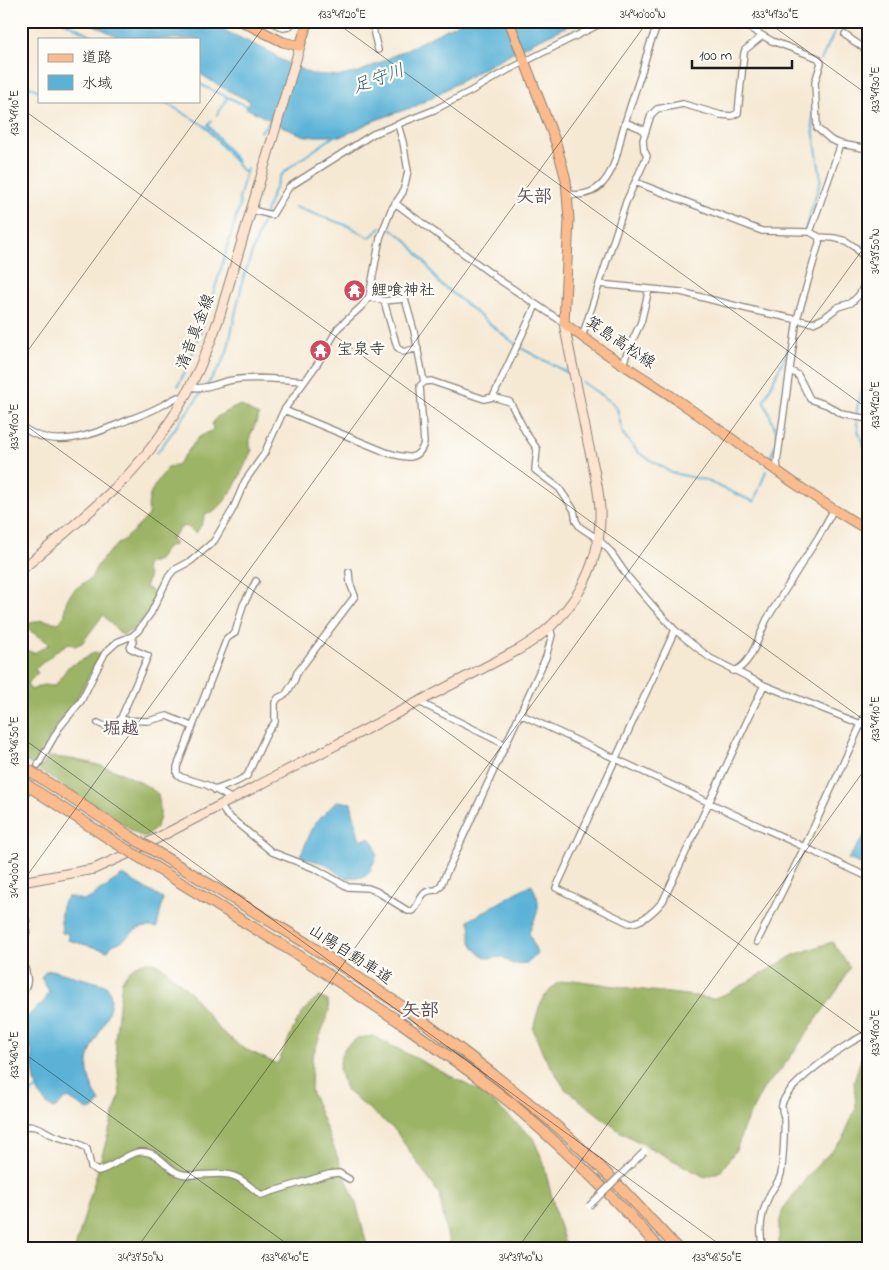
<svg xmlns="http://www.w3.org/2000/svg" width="889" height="1270" viewBox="0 0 889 1270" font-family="'Indie Flower','Klee One',sans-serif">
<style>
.forest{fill:#9cb465;stroke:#5c6840}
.water{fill:#5ab2d7;stroke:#3b677a}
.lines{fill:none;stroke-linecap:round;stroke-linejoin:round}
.stream{stroke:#5ab2d7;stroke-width:2}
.street-tunnel{stroke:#d5cab8;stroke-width:5.5;stroke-dasharray:5.5 3;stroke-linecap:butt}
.street-casing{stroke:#898278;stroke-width:8}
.secondary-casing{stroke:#898278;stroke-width:11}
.primary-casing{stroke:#898278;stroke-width:11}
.highway-casing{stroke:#898278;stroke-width:12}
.street{stroke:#fff;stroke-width:5.5}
.secondary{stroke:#fde4d1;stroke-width:9}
.primary{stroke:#fbbb8c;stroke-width:9}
.highway{stroke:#fbbb8c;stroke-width:10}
.street-bridge-casing{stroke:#898278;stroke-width:8;stroke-linecap:butt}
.highway-bridge-casing{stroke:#898278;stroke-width:12;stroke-linecap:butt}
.street-bridge{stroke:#fff;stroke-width:5.5}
.highway-bridge{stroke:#fbbb8c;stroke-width:10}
.ticks{fill:none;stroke:#1c1c1c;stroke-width:1;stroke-opacity:0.45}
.labels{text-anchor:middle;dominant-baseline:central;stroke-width:4.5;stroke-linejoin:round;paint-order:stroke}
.poi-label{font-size:16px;fill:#1c1c1c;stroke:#fdfcf7;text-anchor:start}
.street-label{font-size:16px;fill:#1c1c1c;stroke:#fdfcf7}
.water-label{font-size:18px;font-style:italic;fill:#386070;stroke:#fdfcf7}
.neighbourhood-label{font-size:18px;font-weight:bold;fill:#604d55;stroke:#fdfcf7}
.quarter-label{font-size:19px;font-weight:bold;fill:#604d55;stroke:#fdfcf7}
.neatline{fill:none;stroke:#1c1c1c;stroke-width:2}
.ticks-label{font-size:12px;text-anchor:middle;fill:#1c1c1c}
</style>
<rect width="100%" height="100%" fill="#fdfcf7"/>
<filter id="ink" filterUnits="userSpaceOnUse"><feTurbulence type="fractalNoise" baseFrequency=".02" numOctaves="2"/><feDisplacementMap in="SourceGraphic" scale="10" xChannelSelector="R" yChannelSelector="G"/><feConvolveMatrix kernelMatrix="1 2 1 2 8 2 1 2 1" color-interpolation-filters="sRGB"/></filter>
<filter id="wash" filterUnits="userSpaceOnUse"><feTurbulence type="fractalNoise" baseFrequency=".0096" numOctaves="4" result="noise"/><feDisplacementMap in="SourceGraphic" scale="20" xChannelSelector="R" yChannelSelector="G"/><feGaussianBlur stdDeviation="1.12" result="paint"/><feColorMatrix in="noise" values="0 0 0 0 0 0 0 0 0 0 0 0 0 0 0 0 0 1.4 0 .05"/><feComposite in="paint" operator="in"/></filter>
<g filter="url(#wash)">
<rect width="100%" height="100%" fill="#f6e9d4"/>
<path class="forest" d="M240,405L259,416L250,436V447L252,450C241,472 232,499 212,513H206L202,524L196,533L186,526L182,527L170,540L175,542L173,546L169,545L158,560L147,564L145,569C150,576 149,579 145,587L157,594C149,611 141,628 122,635L103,615L82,643L75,646L69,643L59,649L35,669L38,673L27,684L31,690L43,685L55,686L68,667L86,658L94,652L99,653L100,656L75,702L55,729L34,763L42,767L48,757C84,758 129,771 158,794C162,814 162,828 143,838L21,758V648L34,653L50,644L29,630L30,623L42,620L59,623L65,615C63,596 76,587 91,579C99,552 132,538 149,514C145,493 157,483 168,467L177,465L199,437L213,430L212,424L218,416Z
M832,942L850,967L838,989L783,1067L763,1089L744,1126L737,1148L721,1171L705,1177L622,1133L565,1089L542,1052L533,1029L539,1007L545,996L557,983L574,980L635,989L695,996L712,999L728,993L794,955Z
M142,962H155L166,970L189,991L220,1030L243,1048L277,1064C288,1044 298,1008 319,997L328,1001L329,1011L312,1058L311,1091L356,1203L368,1249H75L120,1093L115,1040L122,980L130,970Z
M373,1036L481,1092L533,1138L543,1161L557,1218L567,1249H450L439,1194L395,1130L347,1091L342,1079L339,1069L341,1056L346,1046L358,1038Z
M868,1051V1249H781L779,1243V1225L783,1209L810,1173L842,1140L856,1108L854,1081L863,1053Z"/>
<path class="water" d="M86,21H205L274,54L279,59L311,74L341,76L359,72L379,63L463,21H578L515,51L416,106L373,121L343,136H306L294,132L246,108L250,101C232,93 215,84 199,73V39H122Z
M337,801L351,803L359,837L362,840L368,838L374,842L377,855L369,873L364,877L347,878L339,874L326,864L301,857V854L315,823Z
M868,831V867L848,859Z
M123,875L163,899L157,928C131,923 133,939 112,945L108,951L68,940V933H62C61,920 58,908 67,897C74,896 81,902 88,899C96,896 95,890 109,886V884Z
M531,884C544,906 537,912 529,933L537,953L528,963L512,964L503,957C499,957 495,958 491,958C481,958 470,946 470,936C470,930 472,926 468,921Z
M51,970L103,984C127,998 89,1041 88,1062C86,1075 93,1091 100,1102L93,1110H88L68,1098C62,1100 60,1106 54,1109C28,1095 36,1061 29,1039C28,1035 24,1032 21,1030V1023C26,1019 29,1014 33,1011C41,1004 46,1002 49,991L41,978L46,971Z"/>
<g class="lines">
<path class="stream" d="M63,21L98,39
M862,21L868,38
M821,60L840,21
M21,82L39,91
M199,84L249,107
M163,101L205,126L236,163
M217,115L227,98
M212,121L208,125L237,161L236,163L245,174
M260,132L272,119
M295,207L351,227L369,238L382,227
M386,227L396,232L406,240L424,261L440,284L451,292L486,321L519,347L568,373
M805,230L821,179L812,122L813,106
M807,234L815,239L816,244
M794,318L801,296
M868,374C856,401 850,426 868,452
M582,382L611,402L617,409L623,434L639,453L672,473L705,480L754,502L766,471
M207,385L220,366L227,352L243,279L270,200L280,176L294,164L336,135
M178,386C206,328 221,266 240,205L239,199L247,168
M157,453L204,389
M770,460L778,436L764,401L791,343
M21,1102L32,1092L39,1088"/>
</g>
</g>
<g filter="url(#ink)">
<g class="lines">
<path class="street-tunnel" d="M28,789L38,765"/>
<defs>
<path id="street" d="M270,21L283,28L289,27L294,21
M373,21L374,34L378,50
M737,21L772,41L818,58L821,63L815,82L817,128L831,140L841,144L810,232
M845,35L868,51
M625,122L642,129L644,133
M841,144L868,149
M568,194C581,196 594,193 603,183C615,169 618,150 622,133C628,112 635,92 642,71C647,54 651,36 661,21
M395,203L490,273H492L495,277L564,323
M252,210L272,215L289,187L373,134L434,110L471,91L508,70L606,21
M599,284L681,292L756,311L813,323L824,318L838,307L851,303L859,295L864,286L867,265L862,255L855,247L846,241L834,238L819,237L810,232L762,231L635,182
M369,297L384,301L405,299L414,331L424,382
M384,301L397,347L403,352L418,348
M582,337L626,202L647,156L644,150L643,140L651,115L657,109L683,104L721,115L732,116L738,113L744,53L745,50L761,37
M623,364L629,348L641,322L649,289
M791,371L798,375L810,399L827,405L842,414L868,419
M191,387C206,390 218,382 233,380C255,376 282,380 304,381
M493,397L536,305
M284,410L388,453C404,457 418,463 424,443L420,386L424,382L431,381L484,399L493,397L510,402L526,433L537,449L535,470L559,488L574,510L576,521L580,527L598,539L610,551L628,577L653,606L675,630L710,658L764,685L868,727
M21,426C53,452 95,434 128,420C139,416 150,412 161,406C167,403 171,400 178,397L184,400
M778,470L777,462L797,319L819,243V237
M675,630L556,888L629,923C641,924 656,910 663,901L764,685
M733,671C751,667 759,635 767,619L819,536L834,509
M419,702L506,745
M520,714L868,877
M120,720L148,721L167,716L191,726
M98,723L113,730L120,720L148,656L130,648L133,642L132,636
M38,765L59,728L81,701L105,653L117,642L132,636L138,631L151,613L169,576L174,570L191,561L214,541L233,509L245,481L264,454L284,410L318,363L338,328L362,306L369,297L380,238L391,210L403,192L406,180L408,171L403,142L398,125
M215,790L236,782L247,776L267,733L275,722V703L278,698L286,694L294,681L297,673L355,596L350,583L349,572
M232,799L207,785L181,777L177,774V767L227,638L235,633L243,605L256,581
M220,805L226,814L272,852L316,869L348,887L368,888L376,891L408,911H413C422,901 419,890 436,890L440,887L546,657L552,635L550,628
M21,808L25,795
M21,909C35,934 21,933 22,954C23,971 34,979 21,995
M757,942L805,846L868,709
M21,1127C44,1124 41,1132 58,1137C69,1141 78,1141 87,1149L91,1167L98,1171C113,1168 124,1154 139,1152C161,1150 166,1171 182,1174C198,1178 220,1170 236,1177C244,1180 253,1189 261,1195L329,1174L339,1173L349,1179
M763,1249C758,1229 761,1212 770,1194C774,1186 779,1182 781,1174C783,1163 785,1127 784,1117C783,1113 781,1109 782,1105C784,1086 849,1040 868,1034"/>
<path id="secondary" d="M21,570C51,545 81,520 110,493C162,445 197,384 219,318L300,46
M21,882L94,869L125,855L518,650C569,621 602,570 600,510C599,486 592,462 587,438C580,400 571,361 564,323"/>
<path id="primary" d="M241,21L283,42L300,46L308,21
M509,21L556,143L566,180L569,220L564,323C600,352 641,375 680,402C742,445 802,492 868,530"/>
<path id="highway" d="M21,765L128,835
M21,781L116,843
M409,1011C464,1052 520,1093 571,1139C609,1174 643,1211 678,1249
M400,1022C442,1052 486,1081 525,1115C573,1157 618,1201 660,1249"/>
</defs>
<use href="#street" class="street-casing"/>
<use href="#secondary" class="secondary-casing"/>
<use href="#primary" class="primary-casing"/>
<use href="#highway" class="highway-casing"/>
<use href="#street" class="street"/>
<use href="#secondary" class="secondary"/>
<use href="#primary" class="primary"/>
<use href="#highway" class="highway"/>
<defs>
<path id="street-bridge" d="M589,1206L644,1152"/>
<path id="highway-bridge" d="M128,835L306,943L409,1011
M116,843L298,955L400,1022"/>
</defs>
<use href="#street-bridge" class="street-bridge-casing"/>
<use href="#highway-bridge" class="highway-bridge-casing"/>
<use href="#street-bridge" class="street-bridge"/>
<use href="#highway-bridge" class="highway-bridge"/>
</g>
</g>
<path class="ticks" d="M334,21L868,409M766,21L868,95M21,108L868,723M21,360L268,21M21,422L868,1038M21,737L726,1249M21,884L648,21M21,1051L294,1249M136,1249L868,242M517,1249L868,765"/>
<defs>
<symbol id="temple-disc" viewBox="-11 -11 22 22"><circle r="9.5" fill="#d1495b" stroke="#fdfcf7"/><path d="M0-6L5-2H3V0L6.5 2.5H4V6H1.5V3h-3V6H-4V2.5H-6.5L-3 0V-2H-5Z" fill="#fff"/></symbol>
</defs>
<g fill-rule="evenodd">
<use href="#temple-disc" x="342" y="278" width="25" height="25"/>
<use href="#temple-disc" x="308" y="338" width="25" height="25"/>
</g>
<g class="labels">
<g class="poi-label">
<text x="371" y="291">鯉喰神社</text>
<text x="337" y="350">宝泉寺</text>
</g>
<g class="street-label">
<text transform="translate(196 332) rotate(-69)">清音真金線</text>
<text transform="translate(620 343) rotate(34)">箕島高松線</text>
<text transform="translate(350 955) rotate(33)">山陽自動車道</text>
</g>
<g class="water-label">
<text transform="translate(379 80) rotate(-20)">足守川</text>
</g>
<g class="neighbourhood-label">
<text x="534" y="198">矢部</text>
<text x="121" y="730">堀越</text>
</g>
<g class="quarter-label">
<text x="420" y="1011">矢部</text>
</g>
</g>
<rect width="889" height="1270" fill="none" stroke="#fdfcf7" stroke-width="55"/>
<rect x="38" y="38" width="162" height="65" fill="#fdfcf7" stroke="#a3a29f"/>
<rect x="48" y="54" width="25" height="8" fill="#fbbb8c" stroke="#a3a29f"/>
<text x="82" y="62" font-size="15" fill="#1c1c1c">道路</text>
<rect x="48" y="75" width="25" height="15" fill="#5ab2d7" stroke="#a3a29f"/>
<text x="82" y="88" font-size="15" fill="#1c1c1c">水域</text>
<path d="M692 60v8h100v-8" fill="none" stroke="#1c1c1c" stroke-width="2.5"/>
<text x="699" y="60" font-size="15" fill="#1c1c1c" stroke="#fdfcf7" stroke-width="4" paint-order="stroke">100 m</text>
<rect x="28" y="28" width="834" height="1214" class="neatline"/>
<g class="ticks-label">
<text x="342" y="18">133°49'20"E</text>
<text x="643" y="18">34°40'00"N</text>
<text x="775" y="18">133°49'30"E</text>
<text transform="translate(875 90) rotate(-90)" y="4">133°49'30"E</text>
<text transform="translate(14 113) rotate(-90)" y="4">133°49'10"E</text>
<text transform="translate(875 251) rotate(-90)" y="4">34°39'50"N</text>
<text transform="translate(875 405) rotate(-90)" y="4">133°49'20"E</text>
<text transform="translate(14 427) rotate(-90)" y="4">133°49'00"E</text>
<text transform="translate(875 719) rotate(-90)" y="4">133°49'10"E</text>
<text transform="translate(14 741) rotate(-90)" y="4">133°48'50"E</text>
<text transform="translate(14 875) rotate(-90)" y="4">34°40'00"N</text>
<text transform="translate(875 1033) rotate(-90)" y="4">133°49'00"E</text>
<text transform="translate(14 1055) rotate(-90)" y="4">133°48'40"E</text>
<text x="141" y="1261">34°39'50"N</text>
<text x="285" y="1261">133°48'40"E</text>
<text x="521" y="1261">34°39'40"N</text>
<text x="717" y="1261">133°48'50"E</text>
</g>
</svg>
